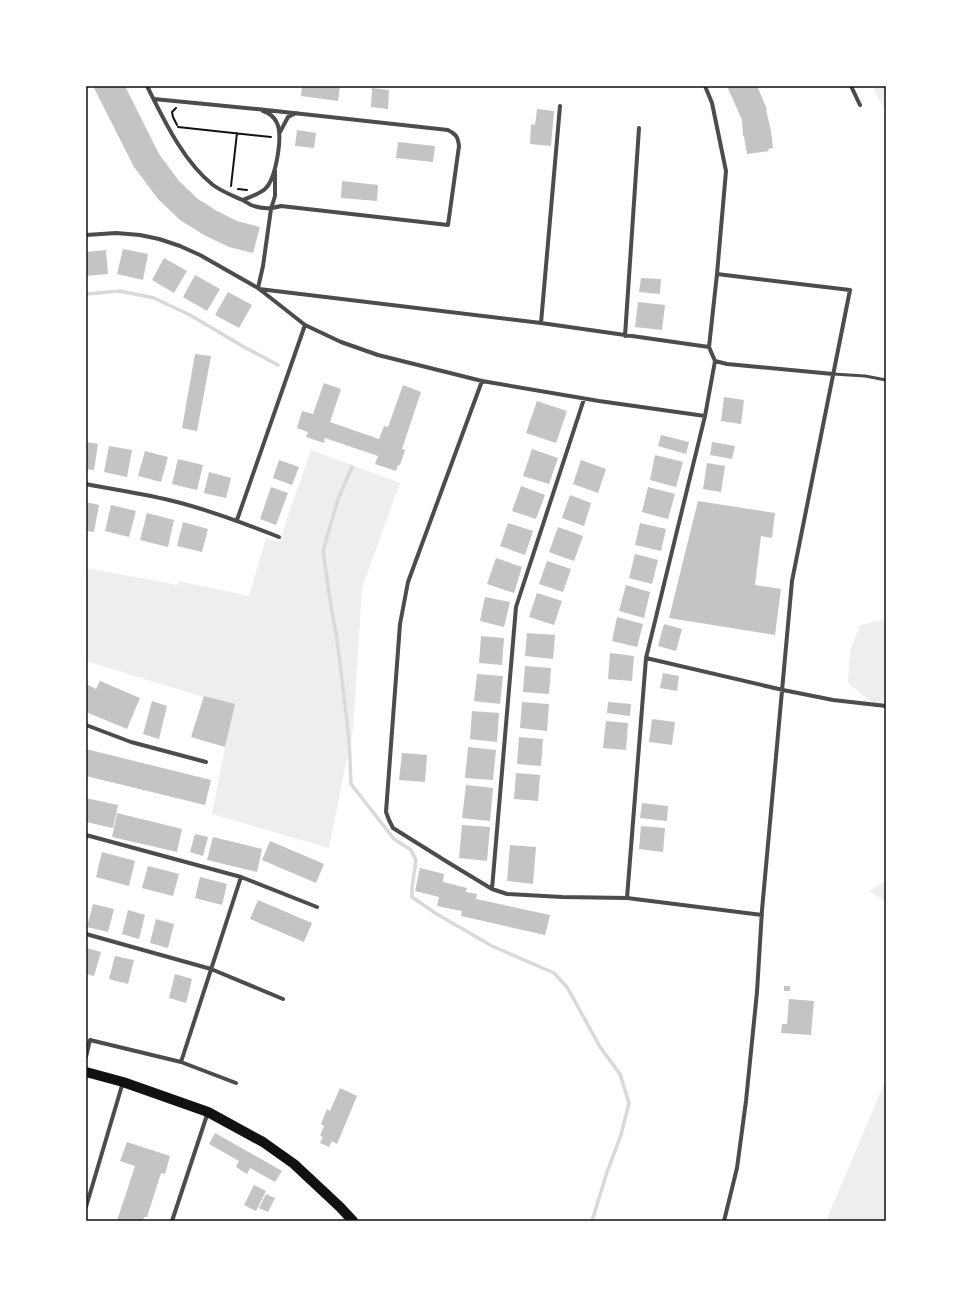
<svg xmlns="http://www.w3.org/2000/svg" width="972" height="1307" viewBox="0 0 972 1307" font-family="Helvetica,sans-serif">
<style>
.green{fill:#eee}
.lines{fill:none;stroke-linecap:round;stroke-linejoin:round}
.stream{stroke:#d9d9d9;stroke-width:3.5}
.building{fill:#c4c4c4}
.path{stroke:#111;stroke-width:2}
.service{stroke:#4c4c4c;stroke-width:3}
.minor{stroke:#4c4c4c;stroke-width:4}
.primary{stroke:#111;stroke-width:10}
.neatline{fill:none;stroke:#111;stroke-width:1.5}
</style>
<rect width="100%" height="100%" fill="#fff"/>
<path class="green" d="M872,86H886V113Z
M311,450L400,483L362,588L353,729L329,848L212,814L233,706L86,661V568L178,585L179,581L249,596L266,538L279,542Z
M886,617V706L875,705L848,683L850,651L860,625L881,620Z
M886,881V902L869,891Z
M886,1079V1221H826Z"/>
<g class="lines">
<path class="stream" d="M86,294L120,291L154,298L190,315L244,347L278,365
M352,467L338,499L323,551L331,606L337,639L344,697L349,739L351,784L394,839L411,850L416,860L412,888V897L435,913L492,946L554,973L567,987L600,1047L620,1074L629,1103L621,1135L607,1172L592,1221"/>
</g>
<path class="building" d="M93,86H125L159,154L179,181L198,199L217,211L237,221L260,227L253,253L229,247L204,235L180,220L158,199L134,167Z
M302,86H340L338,101L301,96Z
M727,86H757L767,109L766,110L771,131L773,148L768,149L769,151L747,154L744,136H743L742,120Z
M372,88L389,90L388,109L371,107Z
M537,109L554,111L551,146L530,144L531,124L535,125Z
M297,130L316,133L314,148L295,146Z
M398,142L435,146L433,162L396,158Z
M342,181L378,185L377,201L341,198Z
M123,249L148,254L143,280L117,274Z
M106,250L108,274L86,276V252Z
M164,258L187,271L174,293L152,280Z
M195,275L220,289L207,311L183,297Z
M641,278L661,279L660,294L639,292Z
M228,292L252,305L239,328L215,315Z
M638,302L665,305L662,330L635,327Z
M195,354L211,356L197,431L182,428Z
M324,383L341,389L330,422L379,439L384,426L388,427L403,385L421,392L402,449L405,450L400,465H398L396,471L375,464L378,456L325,438L324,443L306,437L308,432L297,428L302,411L313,414Z
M724,397L744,400L741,424L721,421Z
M537,401L567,411L556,443L526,433Z
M661,435L689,442L686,454L658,446Z
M86,442L98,444L94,470L86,469Z
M712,442L735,446L732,459L710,455Z
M109,446L132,450L127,477L104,472Z
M532,449L558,458L549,484L523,476Z
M145,451L168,457L161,482L138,476Z
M655,455L683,462L676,487L650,480Z
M178,459L203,465L197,490L172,484Z
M279,460L299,467L292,485L273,478Z
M581,460L606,469L598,493L573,484Z
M707,463L725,466L721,492L703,489Z
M209,472L231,478L226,498L204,493Z
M521,486L545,495L536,519L512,511Z
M271,487L288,493L276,525L260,519Z
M648,487L675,494L668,519L642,512Z
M570,495L591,503L584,526L562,518Z
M698,501L775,513L772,538L761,536L755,585L781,589L775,635L669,618Z
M86,502L99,505L94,532L86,531Z
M111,505L136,511L129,537L105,531Z
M147,513L174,520L168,547L140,540Z
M183,522L208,529L202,552L177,546Z
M508,523L533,531L525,555L500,546Z
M640,523L666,529L661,551L635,545Z
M558,527L583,536L574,561L549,552Z
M635,554L658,560L652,584L629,578Z
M496,558L522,567L514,593L487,584Z
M547,561L571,569L563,592L539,584Z
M626,585L650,592L644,618L619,611Z
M537,593L562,601L554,625L529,617Z
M485,597L510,602L504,627L480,621Z
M617,617L643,624L637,647L612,641Z
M664,624L682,629L676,651L658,646Z
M527,633L555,635L553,659L525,656Z
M481,636L504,638L502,665L479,663Z
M610,653L634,656L632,681L608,679Z
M525,666L551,668L549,694L523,692Z
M663,673L679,676L677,691L660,688Z
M477,674L503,676L500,704L474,701Z
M100,681L140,698L127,729L86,712V684L96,689Z
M204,696L235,704L225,747L191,737Z
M152,701L167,706L159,739L143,734Z
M522,702L549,704L547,731L520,728Z
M608,702L631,704L630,716L607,713Z
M472,711L499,713L497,742L470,739Z
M652,719L675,722L672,745L649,742Z
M606,721L628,723L626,750L603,748Z
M519,737L543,739L541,766L517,764Z
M468,747L496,750L493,780L465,778Z
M86,749L211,780L205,805L86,776Z
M402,753L427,755L425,782L399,780Z
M516,773L540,775L538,801L514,799Z
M466,785L493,788L490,821L462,818Z
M86,798L118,805L113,828L86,822Z
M642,803L668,806L667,821L640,818Z
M117,813L182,829L177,852L112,837Z
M462,825L490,827L487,861L459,858Z
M641,826L665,828L663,852L639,849Z
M195,834L208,837L203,856L190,852Z
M213,837L262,849L257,872L207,860Z
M270,841L324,864L316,883L262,860Z
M510,845L536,847L533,884L507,881Z
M102,852L135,861L129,886L96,877Z
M148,866L179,874L173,896L142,888Z
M420,868L444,874L443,882L467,888L466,892L477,894L476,899L550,915L545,935L461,916L462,911L437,906L439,897L415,891Z
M200,877L227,884L222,905L195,898Z
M258,900L312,923L304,942L250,919Z
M93,904L114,909L108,932L87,927Z
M128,910L145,915L139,939L122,934Z
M156,919L174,924L168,948L150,943Z
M86,948L101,952L94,976L86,974Z
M115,956L134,960L128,984L109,979Z
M175,974L192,979L186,1003L169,998Z
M784,986H790V991H784Z
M789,999L814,1001L811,1035L781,1033L782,1024H787Z
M340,1088L357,1096L337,1144L332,1141L329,1147L320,1143L323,1137L320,1136L324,1126L321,1124L327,1109L330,1111Z
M215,1133L282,1171L275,1182L250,1168L247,1174L236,1167L239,1161L209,1144Z
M127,1142L170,1156L165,1174L161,1173L147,1217H144L143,1221H117L135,1166L120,1161Z
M254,1185L266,1191L256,1211L244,1205Z
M266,1194L275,1198L268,1212L259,1208Z"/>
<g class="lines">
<path class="path" d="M176,108L172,112L173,117L177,125
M178,127L271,137
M231,186L237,133
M238,189L247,190"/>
<path class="service" d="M833,374L865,376L886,380"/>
<path class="minor" d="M147,86C164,120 183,161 213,185C221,191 231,195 240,199C244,200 247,203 251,205C261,209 271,209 281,206L448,225L459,146C458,137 456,134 448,130L257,109L154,99
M851,86L860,105
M280,132L288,117L296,113
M243,200C250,197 259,194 265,189C276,179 283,136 277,123C274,116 269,113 263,111
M86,235L116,233L140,235L159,239L180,246L200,255L258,288L305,325L341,342L378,355L482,381L599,401L705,416
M717,274L850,290L792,581L762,910L757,992L746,1101L737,1168L724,1221
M258,288L263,266L271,209L275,196V170
M259,289L541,323L709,347
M541,323L560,106
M625,336L639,128
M715,361L727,364L833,374
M482,381L408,582L400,624L386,812L389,820L393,828L449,863L492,889L507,894L562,897L627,898L762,915
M86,484C116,490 147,494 177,502C212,511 246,524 279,537
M237,520L305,325
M646,658L783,690L833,700L886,706
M86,725L131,742L206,762
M86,835L241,877L181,1062L90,1040L86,1057
M241,877L317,907
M492,889L516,607L584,399
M627,898L646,658L705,416L715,361L709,347L717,274L726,171L712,103L705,86
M86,934L211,969L283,999
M181,1062L236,1083
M86,1207L123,1082
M172,1221L208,1112"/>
<path class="primary" d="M86,1072L123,1082L208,1112L263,1142L294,1164L340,1207L353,1221"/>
</g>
<rect width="972" height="1307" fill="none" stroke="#ffffff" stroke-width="174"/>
<rect x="87" y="87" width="798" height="1133" class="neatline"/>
</svg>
